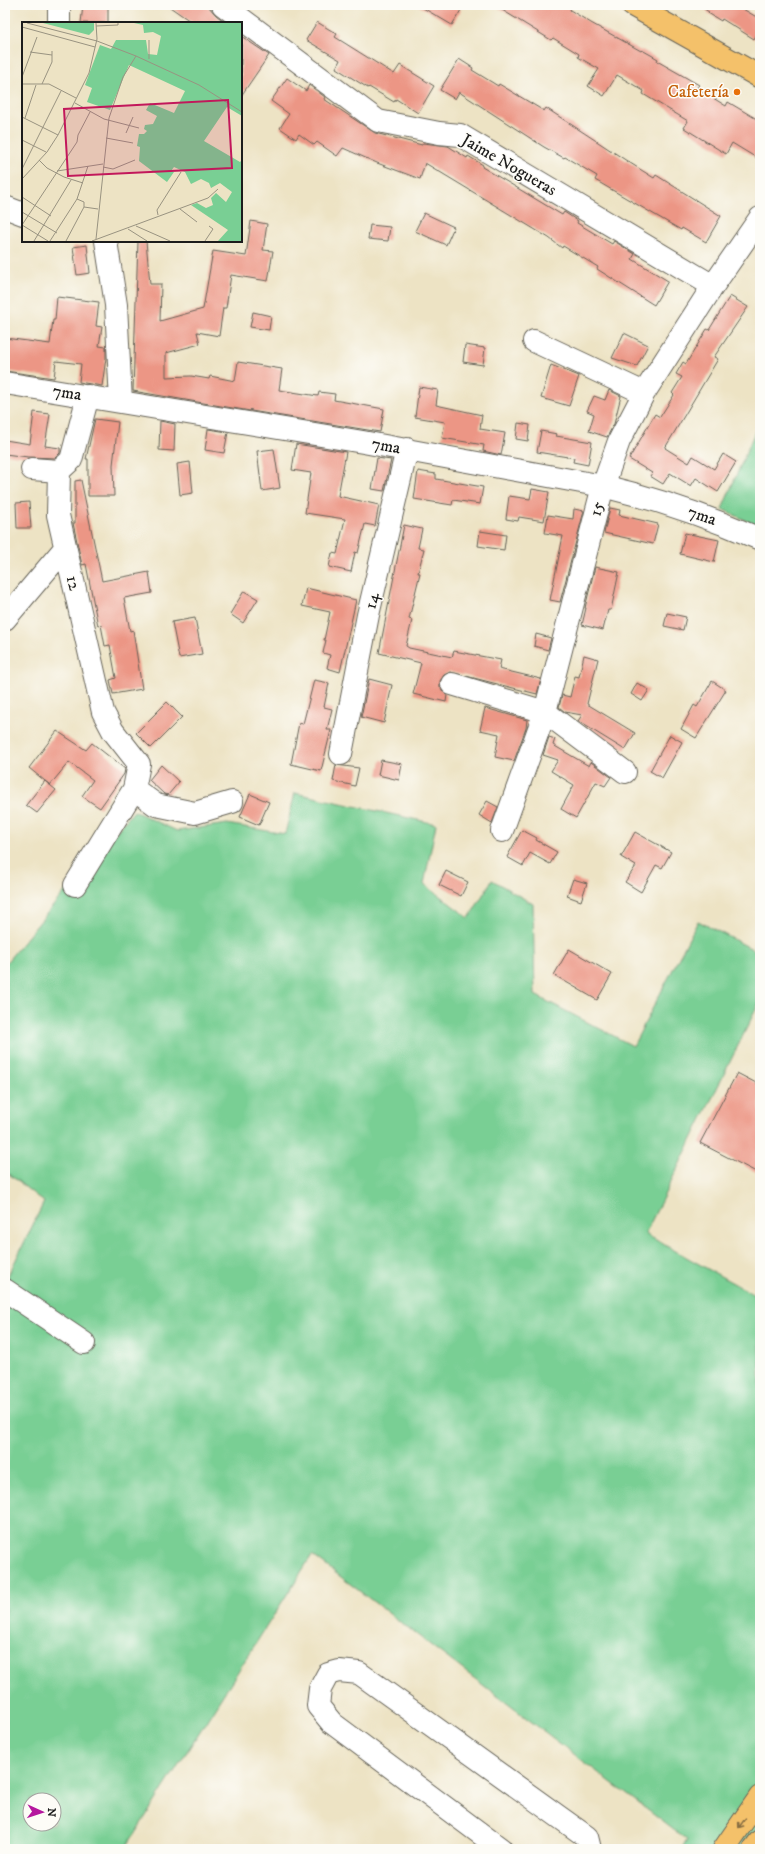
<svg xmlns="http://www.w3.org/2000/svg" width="765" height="1854" viewBox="0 0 765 1854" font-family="'IM FELL DW Pica',serif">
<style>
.green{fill:#79cf94;stroke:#4a7658;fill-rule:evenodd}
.building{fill:#ec9685}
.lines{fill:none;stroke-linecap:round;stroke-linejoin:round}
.minor-casing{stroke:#656257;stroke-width:24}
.major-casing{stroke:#656257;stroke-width:24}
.highway-casing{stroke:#656257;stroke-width:24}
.minor{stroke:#fff;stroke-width:22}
.major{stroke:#f4c16a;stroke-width:22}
.highway{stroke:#f4c16a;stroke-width:22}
.oneway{stroke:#886e43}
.food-dot{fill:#e8710a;stroke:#fdfcf7;stroke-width:1.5}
.labels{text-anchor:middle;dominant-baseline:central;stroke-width:3;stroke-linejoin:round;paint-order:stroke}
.food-label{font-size:17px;fill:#c56008;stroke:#fdfcf7;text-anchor:end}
.street-label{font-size:17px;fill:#1c1c1c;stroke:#fdfcf7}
.inset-road{fill:none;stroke:#999381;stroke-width:1}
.view{fill:#c2185b;fill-opacity:0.15;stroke:#c2185b;stroke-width:2}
.inset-edge{fill:none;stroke:#1c1c1c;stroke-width:2}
</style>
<rect width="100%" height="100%" fill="#fdfcf7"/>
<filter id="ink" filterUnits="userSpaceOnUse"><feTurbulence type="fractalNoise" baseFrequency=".025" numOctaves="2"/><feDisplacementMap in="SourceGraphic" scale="8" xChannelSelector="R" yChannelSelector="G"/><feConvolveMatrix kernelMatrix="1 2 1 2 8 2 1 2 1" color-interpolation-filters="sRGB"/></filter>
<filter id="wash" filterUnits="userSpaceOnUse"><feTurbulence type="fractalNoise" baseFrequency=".012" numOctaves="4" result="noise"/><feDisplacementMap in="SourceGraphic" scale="16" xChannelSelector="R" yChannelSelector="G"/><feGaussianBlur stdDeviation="0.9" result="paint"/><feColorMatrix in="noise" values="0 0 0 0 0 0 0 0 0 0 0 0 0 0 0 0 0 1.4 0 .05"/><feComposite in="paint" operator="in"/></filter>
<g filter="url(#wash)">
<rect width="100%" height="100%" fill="#ede3c4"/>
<path class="green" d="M760,420V527L722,509Z
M295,793L436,824L424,884L469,918L492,880L533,904L535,995L633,1046L698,921L760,953V1001L645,1234L760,1298V1849H682L687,1840L312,1555L125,1849H5V1282L44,1202L5,1171V964L67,889L134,811L177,831L227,824L285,834ZM30,1800H54V1824H30Z"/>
<g id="blocks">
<path class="building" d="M83,5H108V23H81Z
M167,5H207L216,15L226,23H193Z
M418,5H453L461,10L452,25Z
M494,5H572L570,10L591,23L641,51L642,50L658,59L657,61L699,85L697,88L726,106L728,102L760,121V160L732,143L726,154L684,128L688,121L643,94L644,91L617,75L604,96L588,86L599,69L578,57L579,54L553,38L551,40Z
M698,5H736L760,19V29L754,39L722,19L721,21L708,13L709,12Z
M317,22L337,34L335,37L394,74L400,65L434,86L418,113L396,99L394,102L369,87L368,88L336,68L340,60L306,40Z
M241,36L269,55L241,96Z
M459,59L473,68L472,70L498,86L499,84L544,111L546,108L627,161L654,178L656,175L721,216L706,242L682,228L681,230L595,180L597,176L565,157L564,158L544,147L459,92L455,99L440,90Z
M287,78L306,91L309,85L325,97L324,99L375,133L422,145L423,143L448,146L467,158L468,156L483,165L482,167L514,186L562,215L564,212L578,221L577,223L612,244L614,241L635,254L632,259L668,281L654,305L597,269L598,267L563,246L562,248L549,238L425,163L420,179L377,163L343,148L337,156L317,142L314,145L299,134L296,139L280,128L289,114L271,101Z
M424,213L454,227L446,245L415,231Z
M251,221L267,224L263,250L273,251L268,281L231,275L226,308H223L219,336L197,332L200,344L166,353V377L191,376L209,379L210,376L235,381L238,362L282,369L279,390L318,396L319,392L335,394L334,400L384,409L380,432L251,411V409L250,411L133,391L138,241H146L150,284H161L160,321L203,309L213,251L246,256Z
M370,225L390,227L388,241L368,239Z
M87,245L90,273L77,275L73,247Z
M730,296L748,307L714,357L718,359L665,448L689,463L693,456L714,469L723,454L736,462L718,492L696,478L691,486L670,473L663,484L650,476L652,473L629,459L655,414L660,417L674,395L672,393L682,377L676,374L683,362L686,364L707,329L709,330Z
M57,297L99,302L96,326L102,327L99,346L106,347V358L102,386L79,382L81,364L56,361L54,378L5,371V338L50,344L53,320H55Z
M253,312L271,316L269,330L250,327Z
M624,333L648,345L637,366L612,358Z
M465,345L485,348L483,365L463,362Z
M551,365L579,376L569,406L541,398Z
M419,387L438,390L436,405L482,415L480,429L505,433L501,455L483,451L484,445L442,438L445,422L415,417Z
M609,390L621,396L614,424L607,437L589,431L594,414L587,411L594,396L605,400Z
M34,412L50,414L45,446L60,448V453L55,458L28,457L5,454V440L30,444Z
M95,419L118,422L113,465L114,496H88V459H86Z
M160,421L175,424L174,451L159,450Z
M518,423L530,425L528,441L516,439Z
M208,429L228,432L224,453L205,450Z
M541,431L557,434L556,436L592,442L588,465L573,462L574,458L537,452Z
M296,444L346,452L338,496L379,505L375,526L365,524L358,553L355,552L351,572L329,567L332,553L337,554L345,519L305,513L311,473L292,470Z
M274,449L280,488L262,491L257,451Z
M377,458L391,460L384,491L372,489Z
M190,462L193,493L180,495L177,464Z
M418,471L436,474V479L483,487L480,504L453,500L452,505L414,499Z
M81,480L102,581L149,572L152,593L124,598L130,631L133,630L142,689L113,694L110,680L116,678L110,645L105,646L101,625L98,626L86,564L82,565L73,523H75V481Z
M532,489L549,492L544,521L519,517L518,521L506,519L509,496L530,499Z
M29,502L31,528H17L16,503Z
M610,508L620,510L619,515L658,524L653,544L604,533Z
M574,509L584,511L560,602L550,600L563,536L545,533L548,515L573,519Z
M404,525L422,529L418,548L424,549L418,573H420L409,619L412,620L406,646L409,648L452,657L454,651L501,660L499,669L541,679L537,694L450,672L444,675L440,681V687L447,695L446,702L413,694L421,663L379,653Z
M480,531L506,535L504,550L478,546Z
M685,533L719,540L714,562L680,554Z
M595,567L619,572L611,610H608L603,630L582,625L586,608H585Z
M306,588L356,600L340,672L327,668L330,655L323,653L326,640H324L330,612L302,606Z
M244,591L258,599L243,623L230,614Z
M667,613L686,617L683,630L664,626Z
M195,618L202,654L179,658L172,622Z
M536,634L551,638L548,650L534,646Z
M584,655L598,659L587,704L635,733L625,750L578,721L582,715L565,712L559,707L562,695L570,697L575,676L579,677Z
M369,679L392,685L384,723L361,717Z
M314,680L329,683L324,707L332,709L327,730H331L321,771L291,764L299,723L303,724Z
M712,681L726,690L696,738L681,729L694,705L697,707Z
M637,683L649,690L642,701L631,694Z
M167,702L182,717L151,748L136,733Z
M485,708L527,720L526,728L514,761L495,757L499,734L480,730Z
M57,731L86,750L92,743L125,769L124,774L100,808L82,796L93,780L69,762L50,785L29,768Z
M670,735L682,742L662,778L650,771Z
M549,737L555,739L553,745L589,766L591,762L611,777L605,786L596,782L576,818L561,809L574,785L551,771L558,760L543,755Z
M381,760L402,764L399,780L378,775Z
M161,765L179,782L168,795L164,794L149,780Z
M336,765L359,768L355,786L333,781Z
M45,781L56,790L37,813L26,805Z
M250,794L269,802L259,825L240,817Z
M487,801L498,807L492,823L479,815Z
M522,830L537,838L536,840L557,852L550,864L530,853L523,866L507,857Z
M635,832L671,852L662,868L656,865L641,892L625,882L636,866L621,857Z
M446,871L468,882L461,896L439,885Z
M573,879L587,883L581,901L567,896Z
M569,949L612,974L597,1000L554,975Z
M737,1073L760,1085V1174L700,1143Z"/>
</g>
</g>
<g filter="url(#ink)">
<use href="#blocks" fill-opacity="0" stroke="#656257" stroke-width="1"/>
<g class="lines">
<defs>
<path id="minor" d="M223,5L378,121L439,133L460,135L713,286
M59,23V5
M5,207L23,214
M106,241L116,305L121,402
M534,341L644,393
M5,383L363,442L603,486C657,499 709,517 760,539
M88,396L71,460L59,471L58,515L103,712L113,731L139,764L134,789L156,805L195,813L232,802
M32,469L59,471
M5,619L65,548
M452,684L545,712L625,772
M341,754L368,615L407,449
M502,831L545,712L603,486L619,441L644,393L713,286L760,218
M75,885L134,789
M5,1290L84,1343
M501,1849L332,1723L318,1706L320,1689L328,1674L339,1671L359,1673L587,1837L590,1849"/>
<path id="major" d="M632,5L760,77"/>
<path id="highway" d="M724,1849L760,1797
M754,1849L760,1841"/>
</defs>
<use href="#minor" class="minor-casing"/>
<use href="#major" class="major-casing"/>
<use href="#highway" class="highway-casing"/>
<use href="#minor" class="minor"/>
<use href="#major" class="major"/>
<use href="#highway" class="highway"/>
</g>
<defs><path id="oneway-shaft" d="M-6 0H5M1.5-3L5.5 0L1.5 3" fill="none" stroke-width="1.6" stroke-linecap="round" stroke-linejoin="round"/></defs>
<use class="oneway" href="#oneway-shaft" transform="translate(742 1823) rotate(125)"/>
</g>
<circle class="food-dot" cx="737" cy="92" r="4"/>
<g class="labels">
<g class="food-label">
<text x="729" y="92">Cafetería</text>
</g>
<g class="street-label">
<text transform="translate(509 165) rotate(30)">Jaime Nogueras</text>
<text transform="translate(67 393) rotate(9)">7ma</text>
<text transform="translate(386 446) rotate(10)">7ma</text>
<text transform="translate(597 509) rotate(-76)">15</text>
<text transform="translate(702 516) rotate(18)">7ma</text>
<text transform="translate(73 583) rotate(77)">12</text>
<text transform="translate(372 601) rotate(-77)">14</text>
</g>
</g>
<g transform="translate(22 22)">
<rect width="220" height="220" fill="#ede3c4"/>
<path d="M21,1H72V8L67,13ZM112,1H220V94L205,85L182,119L218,140L220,138V219H196L206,208L169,183L175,181L184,186L191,183L189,176L194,171L204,180L210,170L198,161L189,166L187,161L179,157L169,162L163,150L152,145L149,149L152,150L145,160L117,139L118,125L115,124L117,112H122L125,109L122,107L123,103L131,102L135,94L124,88L128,81L152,91L163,69L107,43L88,88L65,80L70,66L63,63L78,23L89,27L94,18H124L126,32L135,33L139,14L131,10L122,11L121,3Z" fill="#79cf94"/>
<path class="inset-road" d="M5,1L75,19L114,34L177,63L220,90M74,1L75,17M74,4L96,3V1M0,5L73,25M127,18V37M8,30L30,33M0,55L15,15M0,62H27L54,76M20,62L30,40V29M53,81L82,97L117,106M0,95L36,113M3,96L14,63M104,111L111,95M84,116L111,121M0,118L24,130M17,138L25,146L42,155L61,161M81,145L91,147L113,138M0,147L39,69M35,149L81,142M0,157L25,130L36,113L67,51L75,17M0,175L29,194M62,185L76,187M158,187L175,200M0,190L35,211M136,193L135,188L159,150M0,203L55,120L56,113L68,90M0,203L26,219M114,204L148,219M106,207L125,219M74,217L87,96L101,55L114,34M12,219L49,158M28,219L55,177L66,144M44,219L62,185V180L55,177M70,219L186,176L196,167M183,219L191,207L187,204"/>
<path class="view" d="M206,78L210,146L46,154L42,87Z"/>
<rect width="220" height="220" class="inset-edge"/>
</g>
<rect width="765" height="1854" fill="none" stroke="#fdfcf7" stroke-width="20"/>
<g transform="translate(42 1812) rotate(93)"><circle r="19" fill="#fdfcf7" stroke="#a3a29f"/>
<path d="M0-3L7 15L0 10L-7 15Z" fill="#b5179e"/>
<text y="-6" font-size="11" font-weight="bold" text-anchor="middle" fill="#1c1c1c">N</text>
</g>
</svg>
